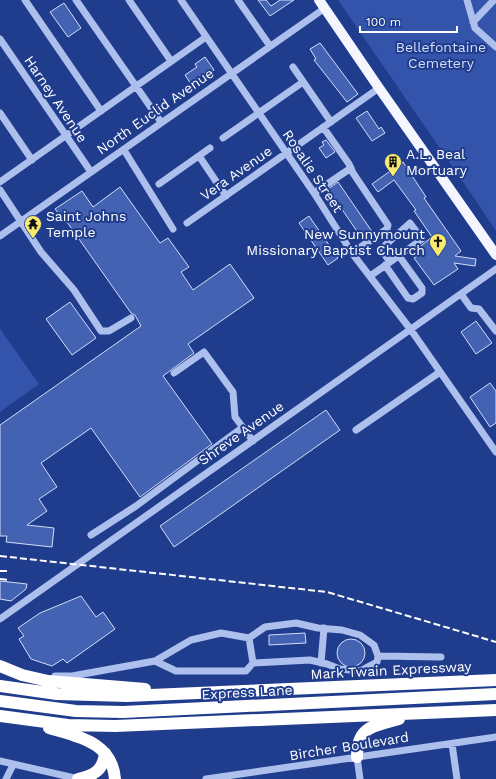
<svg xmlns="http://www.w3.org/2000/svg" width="496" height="779" viewBox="0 0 496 779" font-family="'Work Sans',sans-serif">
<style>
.green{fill:#3354aa}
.building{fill:#4462b2;stroke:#d3ddf9}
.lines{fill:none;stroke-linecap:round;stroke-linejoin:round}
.minor{stroke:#adbfec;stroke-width:7}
.major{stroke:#f3f5ff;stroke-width:10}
.highway{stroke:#fff;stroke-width:12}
.rail{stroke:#fff;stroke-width:2;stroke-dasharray:7 3;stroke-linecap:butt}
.labels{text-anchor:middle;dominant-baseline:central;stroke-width:4;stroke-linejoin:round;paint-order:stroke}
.park-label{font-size:14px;fill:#d3ddf9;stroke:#203c8c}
.street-label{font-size:14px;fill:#fff;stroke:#203c8c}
.poi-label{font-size:14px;fill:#fff;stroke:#203c8c;text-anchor:start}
</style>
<rect width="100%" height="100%" fill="#203c8c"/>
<path class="green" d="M338,0H496V231L476,201Z
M0,329L39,384L0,412Z"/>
<path class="building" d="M258,0H266L271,6L280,0H294L270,16Z
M64,3L81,28L68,37L50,12Z
M320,43L358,94L347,102L314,60L316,59L310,49Z
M205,57L214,70L209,74L207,71L198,77L201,81L193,87L185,75L197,67L195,64Z
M367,111L379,129L381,127L385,133L372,141L356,118Z
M326,140L335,152L326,158L319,148L324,145L322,142Z
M403,162L426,197L424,198L461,251L455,256L476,259L475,266L454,263L458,269L434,285L414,258L421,254L417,249L432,237L414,211L416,210L394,180L378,192L372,184Z
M338,182L373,233L363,240L328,189Z
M120,187L160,243L168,238L189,267L181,272L193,290L230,264L254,298L188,344L194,353L163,376L212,444L140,497L91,428L41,463L57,487L39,499L47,511L27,525L54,528L52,547L6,542L7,536H0V425L141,326L135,315L131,313L67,222L66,223L55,209L82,191L93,207Z
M309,216L338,258L328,265L299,223Z
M70,302L96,338L72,355L46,319Z
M476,321L492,343L476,354L461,332Z
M490,383L496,391V423L490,427L470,397Z
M326,410L340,430L174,547L160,526Z
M0,581L27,584L26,589L11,601L0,599Z
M81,596L96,617L103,612L115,629L67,663L63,659L52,666L31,659L19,639L24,636L18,628L40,613Z
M305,633L306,643L269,645V635Z
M337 653a14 14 0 1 1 28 0a14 14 0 1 1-28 0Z"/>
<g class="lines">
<path class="minor" d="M25,0L101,111
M76,0L161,122
M129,0L171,61
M181,0L314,193L352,253L411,330L496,452
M238,0L270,46
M467,0L475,28L496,47
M473,22L494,0
M0,39L91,172
M293,67L331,122
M0,113L32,160
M323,127L349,164L353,173L388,225L387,229L352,253
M223,138L303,82
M124,150L173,229
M199,156L226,196
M0,182L206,37
M159,184L210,148
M0,190L41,252L74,290L101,331H109L131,318
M314,193L351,168
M187,223L379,88
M0,236L325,8
M385,265L408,298L413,299L422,293V288L399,256
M370,276C387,264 405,252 422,239L410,223L381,249L390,262
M461,294L471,308L479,309L496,331
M174,373L204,352L233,392L235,417L253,441
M356,430L440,372
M91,535L136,506L243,427
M0,619L496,269
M249,638L253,663
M155,661L176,671H246L253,663L310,660L327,664L340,669L360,671L377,662L378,656
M321,663L324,628
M55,676H72L155,661L191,640L221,633L249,638L265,627L296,623L318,628L342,630L360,635L374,645L378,656L441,657
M452,744L457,779
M357,757L360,779
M0,761L79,779
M6,779L13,765
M206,779L496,737"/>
<path class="major" d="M319,0L379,88L496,255"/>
<path class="highway" d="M0,666L22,675L48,681L145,689
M0,686L57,694L127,696L496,680
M0,701L76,711L123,712L496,694
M0,716L68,725L115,726L496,710
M49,728C79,737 112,742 115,779
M357,757C357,726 374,726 399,719
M78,779C94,775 103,771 105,753"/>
<path class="rail" d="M0,556L327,592L496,642
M0,571H7
M0,579L9,580"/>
</g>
<defs>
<symbol id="building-pin" viewBox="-11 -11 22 30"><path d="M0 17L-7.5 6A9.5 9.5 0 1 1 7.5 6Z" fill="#f9ea6e" stroke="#203c8c"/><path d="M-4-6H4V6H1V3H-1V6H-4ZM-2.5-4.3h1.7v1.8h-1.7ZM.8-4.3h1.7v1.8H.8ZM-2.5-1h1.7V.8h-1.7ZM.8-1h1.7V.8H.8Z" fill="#111"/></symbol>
<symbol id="temple-pin" viewBox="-11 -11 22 30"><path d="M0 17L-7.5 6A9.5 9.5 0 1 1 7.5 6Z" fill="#f9ea6e" stroke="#203c8c"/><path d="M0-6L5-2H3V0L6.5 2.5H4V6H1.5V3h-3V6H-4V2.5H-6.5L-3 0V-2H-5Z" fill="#111"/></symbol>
<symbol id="church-pin" viewBox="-11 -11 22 30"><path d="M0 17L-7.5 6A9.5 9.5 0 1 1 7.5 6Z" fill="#f9ea6e" stroke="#203c8c"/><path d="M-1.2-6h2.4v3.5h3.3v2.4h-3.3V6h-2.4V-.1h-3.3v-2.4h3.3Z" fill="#111"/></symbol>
</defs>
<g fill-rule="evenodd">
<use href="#building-pin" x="383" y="152" width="20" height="27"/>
<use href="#temple-pin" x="23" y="214" width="20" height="27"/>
<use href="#church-pin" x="428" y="232" width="20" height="27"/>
</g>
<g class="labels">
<g class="park-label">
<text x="441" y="47">Bellefontaine<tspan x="441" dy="16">Cemetery</tspan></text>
</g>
<g class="street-label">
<text transform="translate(56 99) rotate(56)">Harney Avenue</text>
<text transform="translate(155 111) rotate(-35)">North Euclid Avenue</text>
<text transform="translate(313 171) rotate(56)">Rosalie Street</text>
<text transform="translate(236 173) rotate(-35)">Vera Avenue</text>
<text transform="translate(241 433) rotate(-35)">Shreve Avenue</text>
<text transform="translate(391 670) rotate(-3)">Mark Twain Expressway</text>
<text transform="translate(247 692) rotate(-3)">Express Lane</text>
<text transform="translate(349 746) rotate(-9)">Bircher Boulevard</text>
</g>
<g class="poi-label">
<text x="406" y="154">A.L. Beal<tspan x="406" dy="16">Mortuary</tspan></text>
<text x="46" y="216">Saint Johns<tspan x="46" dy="16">Temple</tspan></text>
<text x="425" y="234" text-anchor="end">New Sunnymount<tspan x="425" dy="16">Missionary Baptist Church</tspan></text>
</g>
</g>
<path d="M360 26v6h97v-6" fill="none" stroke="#ffffff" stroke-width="2"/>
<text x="366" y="26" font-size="12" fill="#ffffff" stroke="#203c8c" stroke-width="3" paint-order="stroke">100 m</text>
</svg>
